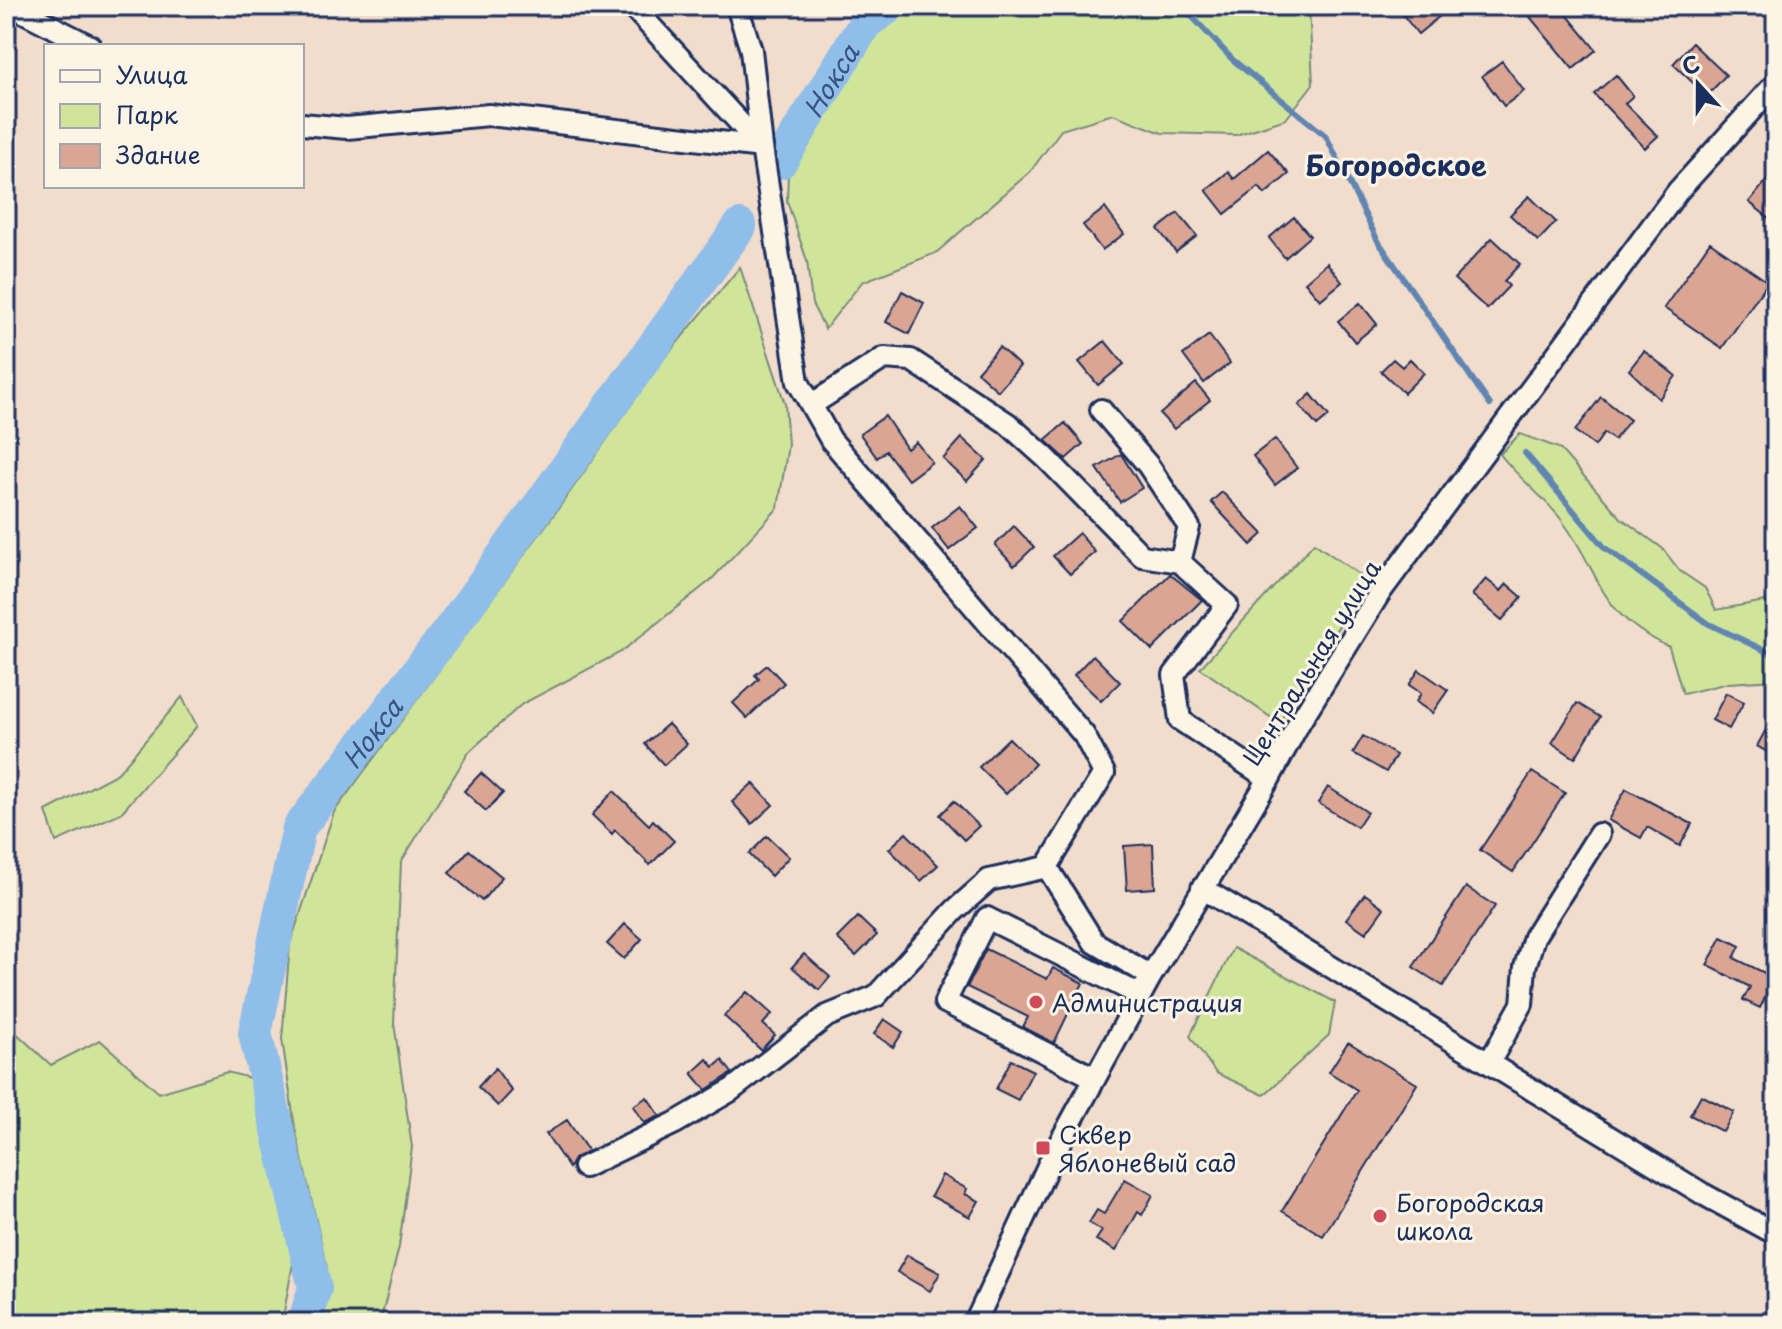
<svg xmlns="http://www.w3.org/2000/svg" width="1782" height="1329" viewBox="0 0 1782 1329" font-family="'Playpen Sans',sans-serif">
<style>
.green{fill:#d1e59a;stroke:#768a7c;stroke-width:2}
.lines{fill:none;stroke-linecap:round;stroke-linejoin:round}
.stream{stroke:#6185b2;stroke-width:6}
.river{stroke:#90beea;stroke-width:34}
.building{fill:#dba593;stroke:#1b2f5e;stroke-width:2}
.minor-casing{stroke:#1b2f5e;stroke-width:26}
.minor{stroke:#fcf5e5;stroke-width:20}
.poi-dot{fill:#d1495b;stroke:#fcf5e5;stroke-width:3}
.labels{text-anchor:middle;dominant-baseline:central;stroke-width:6;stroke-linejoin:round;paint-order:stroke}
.street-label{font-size:24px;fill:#1b2f5e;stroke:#fcf5e5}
.poi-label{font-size:24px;fill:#1b2f5e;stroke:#fcf5e5;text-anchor:start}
.water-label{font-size:26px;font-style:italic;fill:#385381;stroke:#fcf5e5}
.quarter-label{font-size:28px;font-weight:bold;fill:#1b2f5e;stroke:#fcf5e5}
</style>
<rect width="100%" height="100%" fill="#f2ddcc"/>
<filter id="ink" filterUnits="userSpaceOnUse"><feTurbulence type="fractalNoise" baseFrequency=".0125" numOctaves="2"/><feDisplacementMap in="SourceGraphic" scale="16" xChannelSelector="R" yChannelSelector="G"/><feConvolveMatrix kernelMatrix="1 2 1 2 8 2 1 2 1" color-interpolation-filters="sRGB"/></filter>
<g filter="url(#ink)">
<path class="green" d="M913,6H1309L1313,84L1286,119L1236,135L1162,133L1113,114L1061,130L1030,172L966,227L936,253L862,282L825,329L812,304L807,261L787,201L788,174L808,147L872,38Z
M740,267L785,404L788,445L778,508L711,580L621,652L522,704L469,752L401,862L394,1023L412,1147L399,1247L380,1323H319L327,1268L295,1128L282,1039L290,944L334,812L558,509L662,361Z
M1520,434L1559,448L1621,518L1662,548L1680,571L1705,588L1716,610L1776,599V680L1728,683L1683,694L1669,647C1593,611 1605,576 1560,518C1542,495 1518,478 1500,454Z
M1314,543L1367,580L1279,723L1200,668Z
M182,697L197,726L121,813L56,842L46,811L118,773Z
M1233,948L1335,1002L1329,1035L1264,1095L1216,1073L1190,1036Z
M14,1031L51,1065L100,1040L159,1093L227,1072L250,1078L293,1191V1263L282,1323H6V1034Z"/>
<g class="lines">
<path class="stream" d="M1182,6L1233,60L1326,136L1378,241L1490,405
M1525,453L1605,548L1709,624L1776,656"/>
<g class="river">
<path id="s1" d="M780,162L866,22L890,6"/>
<path id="s2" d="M304,1323L315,1288L255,1033L299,828L457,620L740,226"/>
</g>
</g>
<path class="building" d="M1414,6H1452L1418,34L1403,15Z
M1521,6H1560L1596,50L1573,69Z
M1692,43L1726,75L1707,96L1673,64Z
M1502,61L1524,91L1504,106L1482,76Z
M1616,75L1633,96L1625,103L1658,136L1645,148L1594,94Z
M1268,150L1289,174L1265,194L1259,187L1225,214L1206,190L1228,172L1234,179Z
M1776,169V224L1749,202Z
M1529,196L1556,222L1538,241L1510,215Z
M1105,208L1124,234L1102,250L1083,225Z
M1178,213L1197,236L1176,252L1158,229Z
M1294,217L1310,236L1285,258L1269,238Z
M1492,238L1520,264L1504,281L1509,286L1487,309L1454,279Z
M1710,242L1768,282L1722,348L1664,308Z
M1327,263L1342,282L1320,300L1305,282Z
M902,291L924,303L909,334L886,322Z
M1360,303L1377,324L1355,342L1338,321Z
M1209,335L1230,363L1204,383L1183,355Z
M1105,341L1124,364L1098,385L1079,362Z
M999,347L1020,366L998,391L977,372Z
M1644,351L1676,376L1659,399L1629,370Z
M1393,359L1402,367L1410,359L1424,373L1404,393L1381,371Z
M1196,383L1210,400L1174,429L1160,414Z
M1311,394L1329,416L1317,426L1299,405Z
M1601,397L1630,420L1614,440L1604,433L1595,446L1575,431Z
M885,416L907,449L916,442L932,462L908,480L886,451L877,458L860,434Z
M1065,423L1083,444L1066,459L1045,440Z
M962,438L986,460L967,481L943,459Z
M1275,439L1297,468L1275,485L1253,456Z
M1121,454L1142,488L1120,502L1097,468Z
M1222,492L1263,534L1251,545L1211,502Z
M960,506L978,528L949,550L932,528Z
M1014,526L1034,547L1014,566L995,545Z
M1079,533L1095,552L1070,574L1053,556Z
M1170,574L1202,600L1152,650L1123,621Z
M1486,579L1501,591L1507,584L1522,597L1502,620L1472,595Z
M1093,655L1120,682L1101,701L1074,675Z
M767,665L784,683L747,718L733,703L759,679L755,675Z
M1419,670L1448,690L1432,713L1416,702L1421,693L1409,685Z
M1726,693L1744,702L1729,729L1712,720Z
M1577,703L1600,717L1575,758L1552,743Z
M1776,711V757L1757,746Z
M668,724L687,744L664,765L645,744Z
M1363,736L1396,755L1386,772L1353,753Z
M1009,738L1035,764L1006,794L979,767Z
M1532,772L1565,793L1513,872L1480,850Z
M481,773L503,793L486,811L464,791Z
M753,783L773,805L752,824L732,802Z
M1328,787L1367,812L1357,827L1318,803Z
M1626,789L1692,824L1680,846L1647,827L1641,838L1608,820Z
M614,791L649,825L653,820L674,841L650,865L615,830L612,834L592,815Z
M954,801L979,826L964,840L940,815Z
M906,833L938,865L921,881L889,849Z
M767,836L789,857L771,876L749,854Z
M1153,844L1155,888L1127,890L1124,846Z
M469,850L502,877L482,901L449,873Z
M1466,887L1495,906L1443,986L1413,967Z
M1365,894L1384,908L1366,933L1346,919Z
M858,917L877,935L856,956L837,938Z
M625,924L642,939L624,959L607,944Z
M1722,937L1740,946L1734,958L1775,978L1760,1008L1743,1000L1750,987L1707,965Z
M986,949L1047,979L1053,968L1083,983L1054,1043L1023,1027L1028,1017L967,987Z
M804,954L830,977L819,990L792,967Z
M747,992L772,1014L763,1024L775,1035L761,1050L724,1016Z
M884,1019L903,1032L893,1047L874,1034Z
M1348,1042L1417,1084L1323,1236L1282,1211L1357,1090L1329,1072Z
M707,1059L714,1067L722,1060L732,1073L706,1090L692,1073Z
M1011,1060L1033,1071L1018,1100L996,1089Z
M495,1068L512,1091L498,1106L478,1087Z
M1701,1095L1734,1112L1723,1132L1690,1115Z
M647,1097L660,1116L644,1123L633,1106Z
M567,1120L588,1151L574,1159L569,1168L546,1134Z
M942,1175L967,1189L965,1194L979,1201L970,1217L931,1196Z
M1125,1179L1153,1195L1142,1215L1138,1212L1116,1251L1096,1240L1102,1231L1089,1223L1097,1210L1104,1214Z
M907,1255L940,1273L930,1291L897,1272Z"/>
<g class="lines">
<defs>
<path id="minor" d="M12,6L90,46
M632,6L762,147L798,382L831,440L1084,735L1104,773L1047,867L1094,942L1151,976
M302,124L347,128L489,115L762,147L751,50L737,6
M811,405L884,358L911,360L1007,423L1046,458L1142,556L1180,562L1227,605L1174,675L1180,720L1269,779
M1101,410L1148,465L1189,527L1180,562
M1202,888L1703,1194L1776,1234
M1489,1063L1522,1004L1525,967L1534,937L1599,834
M1095,1078L945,1002L987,918L1140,995
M584,1167L675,1123L730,1091L827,1016L876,996L955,910L989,880L1047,867
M975,1323L1054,1153L1151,976L1269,779L1299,723L1381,591L1678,191L1776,83"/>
</defs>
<use href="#minor" class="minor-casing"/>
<use href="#minor" class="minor"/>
</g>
</g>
<g class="poi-dot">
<circle cx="1036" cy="1002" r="8"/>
<rect x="1035" y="1140" width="16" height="16" rx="4"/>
<circle cx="1380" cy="1216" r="8"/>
</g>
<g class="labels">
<g class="street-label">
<text transform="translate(1311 662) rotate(-58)">Центральная улица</text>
</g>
<g class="poi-label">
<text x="1052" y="1002">Администрация</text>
<text x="1059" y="1134">Сквер<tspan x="1059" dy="28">Яблоневый сад</tspan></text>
<text x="1396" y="1202">Богородская<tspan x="1396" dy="28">школа</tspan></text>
</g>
<g class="water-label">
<text stroke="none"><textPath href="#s1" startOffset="96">Нокса</textPath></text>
<text stroke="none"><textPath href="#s2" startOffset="628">Нокса</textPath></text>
</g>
<g class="quarter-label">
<text x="1396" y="164">Богородское</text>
</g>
</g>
<rect width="1782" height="1329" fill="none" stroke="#fcf5e5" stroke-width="32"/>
<rect x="16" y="16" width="1750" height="1297" fill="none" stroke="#1b2f5e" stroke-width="3" filter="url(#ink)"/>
<rect x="44" y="44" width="260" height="144" fill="#fcf5e5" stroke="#a2a6af" stroke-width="2"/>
<rect x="60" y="70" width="40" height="12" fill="#fcf5e5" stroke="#a2a6af" stroke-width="2"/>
<text x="116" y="84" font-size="24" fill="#1b2f5e">Улица</text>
<rect x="60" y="104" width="40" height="24" fill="#d1e59a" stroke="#a2a6af" stroke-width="2"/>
<text x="116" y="124" font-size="24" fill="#1b2f5e">Парк</text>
<rect x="60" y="144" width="40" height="24" fill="#dba593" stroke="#a2a6af" stroke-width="2"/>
<text x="116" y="164" font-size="24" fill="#1b2f5e">Здание</text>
<g transform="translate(1698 84) rotate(339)" stroke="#fcf5e5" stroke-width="6" paint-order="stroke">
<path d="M0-6L14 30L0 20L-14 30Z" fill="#1b2f5e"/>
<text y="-12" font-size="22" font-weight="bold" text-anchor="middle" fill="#1b2f5e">С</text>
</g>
</svg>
